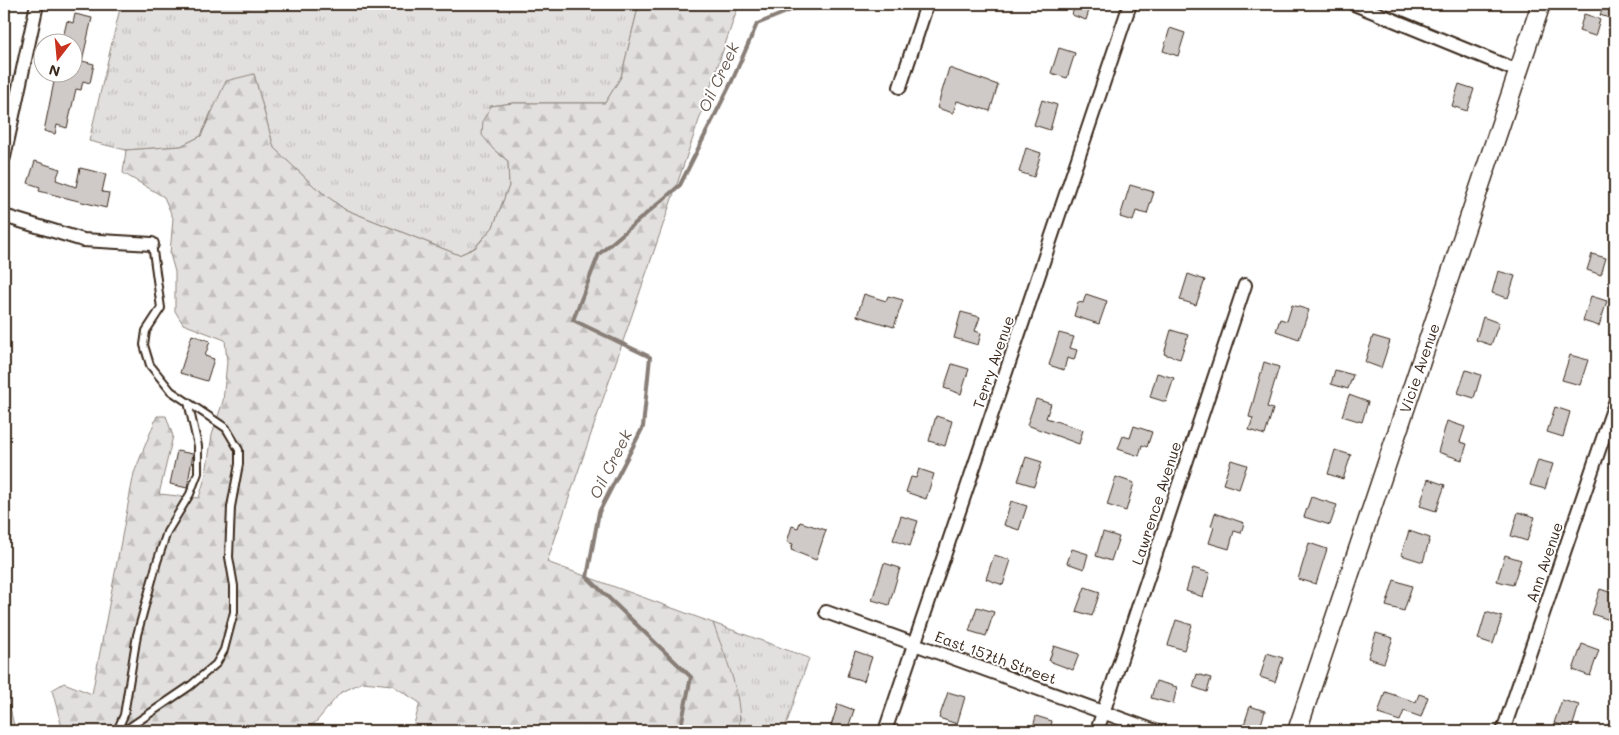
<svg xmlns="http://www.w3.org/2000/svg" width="1619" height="735" viewBox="0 0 1619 735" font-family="Mali,sans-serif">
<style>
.grass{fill:url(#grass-tufts);stroke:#8e857e}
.forest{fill:url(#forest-firs);stroke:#8e857e}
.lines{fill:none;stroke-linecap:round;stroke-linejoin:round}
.stream{stroke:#887e77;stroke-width:4}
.building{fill:#cfcac7;stroke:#3b2a1e}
.lane-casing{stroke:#3b2a1e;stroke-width:10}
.street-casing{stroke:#3b2a1e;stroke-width:16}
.secondary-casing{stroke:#3b2a1e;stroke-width:21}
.lane{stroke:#fff;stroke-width:6}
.street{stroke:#fff;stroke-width:12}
.secondary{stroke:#fff;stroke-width:18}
.labels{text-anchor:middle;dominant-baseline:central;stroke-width:4;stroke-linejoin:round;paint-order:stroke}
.street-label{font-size:15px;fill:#3b2a1e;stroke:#fff}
.water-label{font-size:16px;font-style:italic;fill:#685b52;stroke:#fff}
</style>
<defs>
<pattern id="grass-tufts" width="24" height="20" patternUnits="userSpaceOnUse" patternTransform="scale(1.25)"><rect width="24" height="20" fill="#e2e0de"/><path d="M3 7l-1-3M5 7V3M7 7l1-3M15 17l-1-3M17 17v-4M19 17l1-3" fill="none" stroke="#c3c0be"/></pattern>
<pattern id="forest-firs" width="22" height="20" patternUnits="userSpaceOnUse" patternTransform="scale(1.25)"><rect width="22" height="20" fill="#e2e0de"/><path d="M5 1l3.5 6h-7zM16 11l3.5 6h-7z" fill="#c3c0be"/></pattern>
</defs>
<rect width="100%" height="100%" fill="#fff"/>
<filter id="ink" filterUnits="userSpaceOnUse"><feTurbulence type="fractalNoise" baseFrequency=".02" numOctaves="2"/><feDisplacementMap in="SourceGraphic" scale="10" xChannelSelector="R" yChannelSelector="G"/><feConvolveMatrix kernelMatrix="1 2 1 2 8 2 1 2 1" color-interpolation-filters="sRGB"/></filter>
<g filter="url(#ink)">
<path class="grass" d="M121,4H639L621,77L605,103H513L491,106L493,149L508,161L509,186L493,227L474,248L459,255L344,209L315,187L274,148L254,74L211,112L201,136L181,146L126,150L89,141Z
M713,623L809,658L784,731H739L740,717Z"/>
<path class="forest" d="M639,4H739L547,562L713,623C725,657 743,694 739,731H412L420,703L392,685L363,682L340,693L316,722L302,731H252L219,726H182L157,731H63L52,690L64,683L92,694L134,473L157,416H166L173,436L159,494L199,498L206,474L212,435L223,401L227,362L225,340L183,324L175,311V272L170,254L173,218L164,197L123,173L126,150L181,146L201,136L226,81L254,74L274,148L315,187L344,209L459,255L475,248L493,227L509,186L508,161L493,149L482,135L483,120L491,106L513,103H605L621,77Z
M4,679L15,731H4Z"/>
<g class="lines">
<path class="stream" d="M680,731L691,677L587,577L599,512L643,427L650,357L573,320L599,254L680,185L732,81L757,24L806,4"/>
</g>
<path class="building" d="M1075,4H1091L1086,20L1072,15Z
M1604,4L1615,7V20L1600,15Z
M75,14L92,18L82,61L94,64L90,83L83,81L81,90L76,89L67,128L57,125L55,134L44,131L56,72H72V42H62L67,21L73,23Z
M1584,14L1600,19L1595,36L1579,31Z
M1170,28L1185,33L1178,56L1163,51Z
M1059,48L1075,53L1067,78L1051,73Z
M949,68L998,85L990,111L957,101L953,113L937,108Z
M1459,84L1474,89L1467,111L1452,106Z
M1042,100L1057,105L1050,130L1034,125Z
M1026,148L1041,153L1034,177L1019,172Z
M35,161L60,169L56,180L76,187L80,168L106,174L102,192L109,193L106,208L39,191L40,187L28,183Z
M1130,185L1154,192L1147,214L1136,211L1133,221L1120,217Z
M1592,254L1606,258L1601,275L1587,270Z
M1498,271L1515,276L1508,298L1492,293Z
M1188,274L1205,280L1196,305L1180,300Z
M864,294L886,301L888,296L903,300L894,327L857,316Z
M1086,294L1107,301L1099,324L1074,316L1078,302L1083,303Z
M1591,296L1607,301L1599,326L1583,321Z
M1292,305L1309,310L1299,339L1276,331L1280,319L1287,321Z
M961,312L980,317L975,331L981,333L978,345L954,338Z
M1483,317L1499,323L1491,345L1476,340Z
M1171,330L1188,335L1180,359L1164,354Z
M1059,333L1074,337L1070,348L1077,350L1074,360L1067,358L1064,370L1049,365Z
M192,335L210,341L205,356L214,359L207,381L180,373Z
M1373,336L1390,341L1381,368L1365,362Z
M1570,355L1588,360L1580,385L1562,380Z
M1264,362L1279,367L1267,407L1273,409L1265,435L1249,430L1253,418L1249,417Z
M952,364L969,369L961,394L944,388Z
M1335,370L1353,375L1348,389L1331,384Z
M1466,370L1481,375L1474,398L1458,393Z
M1157,373L1174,378L1166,402L1150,397Z
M1349,395L1368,402L1362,422L1342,416Z
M1036,399L1051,404L1046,418L1083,430L1079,444L1027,425Z
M1555,407L1570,412L1563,437L1547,432Z
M936,416L952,421L945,446L929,441Z
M1447,421L1465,427L1460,442L1467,444L1462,460L1438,452Z
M1134,426L1152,432L1147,447L1142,445L1139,456L1118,449L1123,436L1130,438Z
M1335,450L1351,455L1343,479L1328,474Z
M177,451L193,454L187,488L170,484Z
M1026,457L1042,462L1034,486L1018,481Z
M1231,460L1247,465L1239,489L1223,484Z
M1538,460L1553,464L1545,489L1530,485Z
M919,469L934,474L926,499L906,492L911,477L916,478Z
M1116,477L1134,483L1126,511L1107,505Z
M1428,479L1445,485L1436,511L1420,506Z
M1311,497L1337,505L1330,525L1304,517Z
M1011,501L1027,506L1019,530L1004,525Z
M1518,512L1535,517L1527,541L1511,536Z
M1215,513L1244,523L1241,533L1234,531L1229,549L1209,543L1214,527L1211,526Z
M901,516L918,521L910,546L893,540Z
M800,522L826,530L816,560L791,550L793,544L787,542L792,526L798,528Z
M1409,531L1430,538L1423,562L1401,555Z
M1103,532L1119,537L1111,561L1096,556Z
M1309,543L1327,549L1316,584L1298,579Z
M1072,549L1088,554L1084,569L1067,563Z
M994,555L1011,560L1003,585L986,579Z
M1505,555L1521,560L1513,585L1497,581Z
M884,563L900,568L889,605L872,600Z
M1193,568L1210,573L1203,597L1186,591Z
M1394,580L1412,586L1404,611L1386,606Z
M1085,587L1100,592L1092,616L1076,611Z
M1600,589L1615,594L1610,620L1592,614Z
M977,607L994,612L986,636L969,631Z
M1486,612L1502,617L1493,644L1478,639Z
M1176,620L1192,625L1184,650L1168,645Z
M1376,633L1393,638L1384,663L1368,658Z
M1582,644L1599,650L1590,676L1573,670Z
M1054,646L1079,654L1073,670L1049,661Z
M855,651L872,657L864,681L847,676Z
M1267,653L1283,658L1275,682L1260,677Z
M1197,674L1211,678L1207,692L1193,687Z
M1156,681L1177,687L1173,704L1151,698Z
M948,692L965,697L957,724L939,718Z
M1385,692L1416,702L1419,694L1428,697L1421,717L1404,711L1400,721L1378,714Z
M1562,700L1579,705L1572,728L1554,723Z
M838,704L854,710L847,731L830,729Z
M1250,706L1265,711L1259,731H1242Z
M1036,716L1052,721L1050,731H1032Z"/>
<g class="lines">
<defs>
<path id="lane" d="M117,731L124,715L137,635L157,562L167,532L190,494L198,473V446L188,402
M124,731L190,686L216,664L224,650L234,612V586L229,557L231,507L239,464V450L226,428L171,391L150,365L144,345L146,331L161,308L152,244"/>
<path id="street" d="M1354,4L1518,71
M900,87L927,4
M4,157L37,4
M4,216L83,240L152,244
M826,612L1155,731
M885,731L1130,4
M1097,731L1245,285
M1503,731L1615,403"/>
<path id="secondary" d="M1297,731L1541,4"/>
</defs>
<use href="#lane" class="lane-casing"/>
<use href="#street" class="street-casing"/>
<use href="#secondary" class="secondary-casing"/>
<use href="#lane" class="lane"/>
<use href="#street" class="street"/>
<use href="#secondary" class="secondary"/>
</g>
</g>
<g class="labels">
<g class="street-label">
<text transform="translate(993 362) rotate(-71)">Terry Avenue</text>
<text transform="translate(1419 368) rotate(-71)">Vicie Avenue</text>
<text transform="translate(1156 503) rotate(-72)">Lawrence Avenue</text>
<text transform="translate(1544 562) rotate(-71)">Ann Avenue</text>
<text transform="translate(996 657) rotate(20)">East 157th Street</text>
</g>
<g class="water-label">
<text transform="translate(718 77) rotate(-65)">Oil Creek</text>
<text transform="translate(610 464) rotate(-63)">Oil Creek</text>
</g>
</g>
<rect width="1619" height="735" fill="none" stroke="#fff" stroke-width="20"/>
<rect x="10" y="10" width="1599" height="715" fill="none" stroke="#3b2a1e" stroke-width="2" filter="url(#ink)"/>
<g transform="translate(58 58) rotate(196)"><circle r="24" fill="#ffffff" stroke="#b1aaa5"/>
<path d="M0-4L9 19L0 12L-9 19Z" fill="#c8321e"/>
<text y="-8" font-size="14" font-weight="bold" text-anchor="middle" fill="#3b2a1e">N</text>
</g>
</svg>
